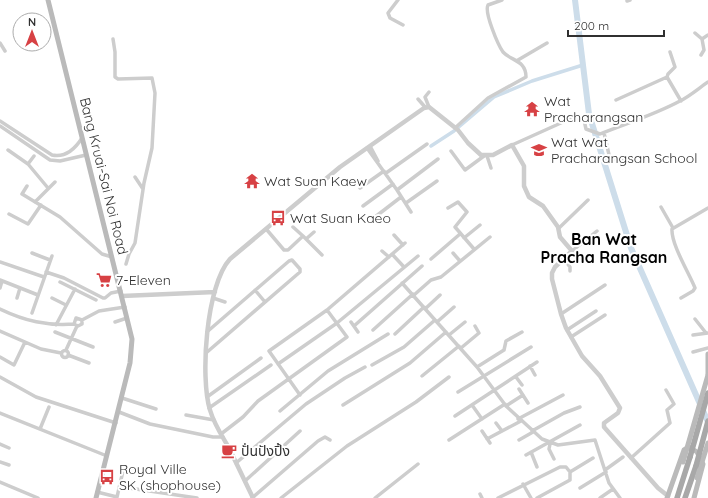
<svg xmlns="http://www.w3.org/2000/svg" width="708" height="498" viewBox="0 0 708 498" font-family="Quicksand,'Noto Sans Thai',sans-serif">
<style>
.lines{fill:none;stroke-linecap:round;stroke-linejoin:round}
.canal{stroke:#cdddea;stroke-width:3.5}
.river{stroke:#cdddea;stroke-width:6}
.minor{stroke:#cdcdcd;stroke-width:3.5}
.tertiary{stroke:#cdcdcd;stroke-width:4.5}
.secondary{stroke:#bababa;stroke-width:5}
.primary{stroke:#a8a8a8;stroke-width:5.5}
.secondary-bridge{stroke:#bababa;stroke-width:5}
.primary-bridge{stroke:#a8a8a8;stroke-width:5.5}
.labels{text-anchor:middle;dominant-baseline:central;stroke-width:4;stroke-linejoin:round;paint-order:stroke}
.poi-label{font-size:14px;fill:#303030;stroke:#fff;text-anchor:start}
.street-label{font-size:14px;fill:#303030;stroke:#fff}
.quarter-label{font-size:16px;font-weight:bold;fill:#000;stroke:#fff}
</style>
<rect width="100%" height="100%" fill="#fff"/>
<g class="lines">
<path class="canal" d="M431,146L454,131L494,97L532,81L583,65"/>
<path class="river" d="M575,0L589,114L631,248L708,422"/>
<path class="minor" d="M398,0L388,13L390,18L403,25
M627,1L630,0
M695,33L702,39L704,50L701,55
M113,39L115,52V77L118,79L152,78L155,93L152,148L144,183L135,243L129,254L126,264
M702,39L708,35
M0,43L5,51
M670,52L675,67L668,74L667,77L681,101
M518,60L547,43
M429,92L425,97L429,107
M418,99L425,107
M616,100L667,77
M0,121L52,155C66,158 75,149 82,138
M0,126L50,160L60,161L86,155
M455,128L488,98L526,77C526,60 511,61 503,52C498,45 484,12 488,5L502,0
M604,133L610,159L633,161
M512,145L572,118L584,120L586,129L600,134C627,123 654,115 680,101C690,96 699,88 708,82
M370,146L378,161
M367,148L397,190L438,159
M8,150L28,164L48,188
M451,151L465,170L484,156
M487,156L491,168
M28,164L34,156
M386,173L427,144
M135,177L143,189
M27,186L22,194L60,217L102,254L112,257
M360,188L384,171
M397,190L411,212
M35,202L55,182
M406,203L437,181
M363,206L393,184
M661,207L673,228
M448,208L458,202L467,212L455,227L474,249
M9,214L28,224L41,205
M375,217L401,197
M293,227L303,236
M559,228L588,200
M267,230L284,250H288L303,236L322,255
M394,235L403,245
M464,238L480,225
M306,239L314,232
M382,251L389,257
M572,251L597,231
M32,253L50,260
M453,253L460,261
M392,254L404,267
M431,259L460,234
M564,259L570,267V271
M0,262L44,277
M46,272L64,278L103,298H105L111,293L121,291
M0,280L38,295
M60,282L96,300
M402,283L477,367L506,406L542,439L558,445L595,440L609,483L620,498
M0,288L2,281
M255,290L265,302
M414,295L431,280L441,277L490,237
M17,298L20,288
M52,298L66,305
M213,298L225,302
M681,298L693,291L695,288C689,273 671,244 672,229L708,208
M0,309C25,321 47,326 74,324L78,326L82,324V320L76,318L74,324
M425,309L440,295
M32,313L52,256
M561,314L605,285
M695,319L706,333
M82,320L99,311L125,307
M115,322L127,318
M351,322L358,332
M437,322L454,307
M56,325L75,289
M354,326L422,266
M373,330L413,294
M567,330L596,311
M0,331L41,349L61,353
M55,332L93,347
M395,334L424,307
M449,335L465,322
M693,335L708,333
M571,337L605,315
M461,348L479,333L475,326
M66,350L77,326
M61.5 354a3.5 3.5 0 1 1 7 0a3.5 3.5 0 1 1-7 0Z
M693,352L708,348
M206,353L300,272V269L292,260L289,261L208,331
M68,355L89,363
M0,357L14,365L25,342
M278,364L337,323L418,256
M372,365L404,347L435,320
M530,366L535,375
M477,367L504,350L506,341L522,332
M422,376L459,346
M0,377L36,397L116,423
M516,377L522,385
M519,389L528,403
M458,392L531,347
M300,395L269,351L327,310L405,243
M207,397L261,358
M122,398L156,409
M343,405L410,363L446,332
M472,405L482,419
M506,406L523,395
M209,408L271,365
M280,411L328,371L388,334
M119,412L150,424L213,437H223
M0,413L107,456
M186,415L214,420
M455,416L537,362
M518,419L563,395
M496,423L502,431
M40,429L49,407
M482,431L490,443
M532,431L564,413L580,407
M221,434L243,417L258,401L347,337L327,310
M487,439L521,421
M449,440L505,404
M519,440L533,432
M0,444L9,448
M550,444L549,449L554,459
M531,452L537,467
M526,455L580,425
M631,458L670,423L667,410L674,404L666,390
M0,462L9,465
M236,463L306,404L345,378L365,367
M605,470L623,457
M570,472L593,458
M245,481L300,431
M0,482L38,498
M523,484L531,498
M129,488L197,498
M580,488L606,472
M97,492L117,497L123,471
M480,494L482,498
M252,498L318,441L325,437L330,440
M281,498L347,446L416,402L449,377
M375,498L418,464
M498,498L560,467H566L570,472V480L537,498
M600,498L613,489"/>
<path class="tertiary" d="M122,296L215,292
M253,498C245,481 237,465 229,448C222,436 214,424 210,410C200,378 206,285 230,259L340,167L424,108L429,107L458,130L468,143L481,155H493L512,145L524,166V186L529,197L543,206L558,227L560,237L572,251L555,267L552,273V279L561,314L566,328L582,356L600,376L620,408L618,413L604,423V427L658,488L668,496"/>
<path class="secondary" d="M48,0L132,339L130,363L96,498
M708,354V374
M667,498L684,450L689,447L697,452L703,464L694,498"/>
<path class="primary" d="M677,498L690,457
M685,498L696,466"/>
<path class="secondary-bridge" d="M683,462L708,375
M697,478L708,443"/>
<path class="primary-bridge" d="M690,457L708,393
M696,466L708,421"/>
</g>
<defs>
<symbol id="temple-bare" viewBox="-9 -9 18 18"><path d="M0-6L5-2H3V0L6.5 2.5H4V6H1.5V3h-3V6H-4V2.5H-6.5L-3 0V-2H-5Z" fill="#d74144" stroke="#fff" stroke-width="2.5" paint-order="stroke"/></symbol>
<symbol id="school-bare" viewBox="-9 -9 18 18"><path d="M0-5L7-2L0 1L-7-2ZM-4 1L0 2.5L4 1V4Q0 6-4 4Z" fill="#d74144" stroke="#fff" stroke-width="2.5" paint-order="stroke"/></symbol>
<symbol id="bus-bare" viewBox="-9 -9 18 18"><path d="M-5-6H5V4H4V6H2V4H-2V6H-4V4H-5ZM-3.5-4V0h7V-4ZM-3.5 1.2v1.5H-2V1.2ZM2 1.2v1.5H3.5V1.2Z" fill="#d74144" stroke="#fff" stroke-width="2.5" paint-order="stroke"/></symbol>
<symbol id="supermarket-bare" viewBox="-9 -9 18 18"><path d="M-6-5.5h2.5l.6 2H6L4.5 2H-2.5L-4.4-4H-6ZM-1.5 3.2a1.3 1.3 0 1 0 .1 0ZM3 3.2a1.3 1.3 0 1 0 .1 0Z" fill="#d74144" stroke="#fff" stroke-width="2.5" paint-order="stroke"/></symbol>
<symbol id="cafe-bare" viewBox="-9 -9 18 18"><path d="M-5.5-4.5H6V0H3Q3 3.5 0 3.5H-2.5Q-5.5 3.5-5.5 0ZM3-3.2v2h1.7v-2ZM-6 4.5H4V6H-6Z" fill="#d74144" stroke="#fff" stroke-width="2.5" paint-order="stroke"/></symbol>
</defs>
<g fill-rule="evenodd">
<use href="#temple-bare" x="521" y="98" width="22" height="22"/>
<use href="#school-bare" x="528" y="139" width="22" height="22"/>
<use href="#temple-bare" x="241" y="170" width="22" height="22"/>
<use href="#bus-bare" x="267" y="207" width="22" height="22"/>
<use href="#supermarket-bare" x="93" y="269" width="22" height="22"/>
<use href="#cafe-bare" x="218" y="440" width="22" height="22"/>
<use href="#bus-bare" x="96" y="466" width="22" height="22"/>
</g>
<g class="labels">
<g class="poi-label">
<text x="544" y="101">Wat<tspan x="544" dy="16">Pracharangsan</tspan></text>
<text x="551" y="142">Wat Wat<tspan x="551" dy="16">Pracharangsan School</tspan></text>
<text x="264" y="181">Wat Suan Kaew</text>
<text x="290" y="218">Wat Suan Kaeo</text>
<text x="116" y="280">7-Eleven</text>
<text x="241" y="451">ปั่นปังปิ้ง</text>
<text x="119" y="469">Royal Ville<tspan x="119" dy="16">SK (shophouse)</tspan></text>
</g>
<g class="street-label">
<text transform="translate(104 176) rotate(76)">Bang Kruai-Sai Noi Road</text>
</g>
<g class="quarter-label">
<text x="604" y="239">Ban Wat<tspan x="604" dy="18">Pracha Rangsan</tspan></text>
</g>
</g>
<g transform="translate(32 32)"><circle r="19" fill="#ffffff" stroke="#acacac"/>
<path d="M0-3L7 15L0 10L-7 15Z" fill="#d74144"/>
<text y="-6" font-size="11" font-weight="bold" text-anchor="middle" fill="#303030">N</text>
</g>
<path d="M568 30v6h96v-6" fill="none" stroke="#303030" stroke-width="2"/>
<text x="574" y="30" font-size="12" fill="#303030" stroke="#ffffff" stroke-width="3" paint-order="stroke">200 m</text>
</svg>
